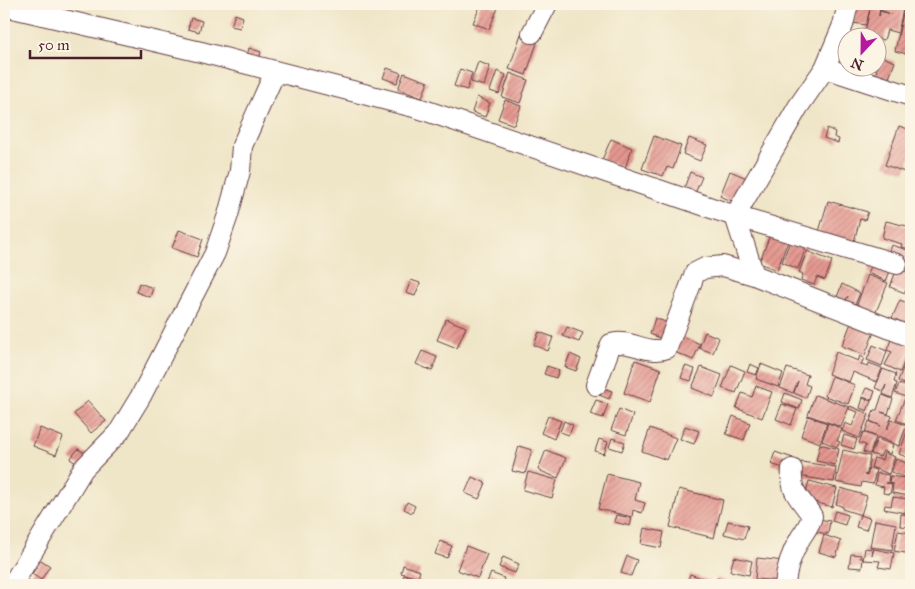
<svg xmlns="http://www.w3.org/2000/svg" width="915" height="589" viewBox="0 0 915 589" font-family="'IM FELL Great Primer',serif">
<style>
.building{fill:url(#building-hatch)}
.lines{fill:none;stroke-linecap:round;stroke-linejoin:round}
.minor-casing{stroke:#633d42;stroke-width:22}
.minor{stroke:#fff;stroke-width:20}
</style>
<defs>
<pattern id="building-hatch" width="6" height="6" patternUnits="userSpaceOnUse" patternTransform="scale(1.25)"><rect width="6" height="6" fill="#e59890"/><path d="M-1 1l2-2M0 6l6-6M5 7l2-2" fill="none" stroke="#bc7b76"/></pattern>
</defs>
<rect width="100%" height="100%" fill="#fcf5e5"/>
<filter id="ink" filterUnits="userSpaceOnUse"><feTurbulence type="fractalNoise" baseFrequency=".02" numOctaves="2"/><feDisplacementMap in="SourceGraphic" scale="10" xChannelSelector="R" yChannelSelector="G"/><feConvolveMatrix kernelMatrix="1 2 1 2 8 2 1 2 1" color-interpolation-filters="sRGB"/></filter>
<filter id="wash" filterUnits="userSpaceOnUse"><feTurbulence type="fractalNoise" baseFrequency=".0096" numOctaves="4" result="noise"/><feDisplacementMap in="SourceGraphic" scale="20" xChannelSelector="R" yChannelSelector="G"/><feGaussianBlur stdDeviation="1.12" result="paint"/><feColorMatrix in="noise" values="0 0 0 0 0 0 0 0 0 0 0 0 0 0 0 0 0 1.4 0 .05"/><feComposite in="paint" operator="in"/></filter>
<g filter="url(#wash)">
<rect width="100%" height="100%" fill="#efe5c7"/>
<g id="blocks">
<path class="building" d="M481,4H488L498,8L489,29L473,23Z
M857,4L870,7L871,4H880L879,16L880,11L891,14L880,10L881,4L904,5L898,33L887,30L884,40L878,39V38L864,36L870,9L866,25L853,23Z
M905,4H911V55L895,51Z
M235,14L243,17L240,28L231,26Z
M191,18L202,21L199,32L188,29Z
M521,34L538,40L526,75L509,69Z
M249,48L261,52L258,63L246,60Z
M878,55L895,62L887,83L874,78L877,70L872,68H878Z
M478,62L490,66L484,86L471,82Z
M387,68L401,73L397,83L383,78Z
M460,69L472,73L467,90L454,86Z
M497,71L506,75L499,94L490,91Z
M404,73L428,82L422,98L398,89Z
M510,73L528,80L520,103L502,97Z
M477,97L490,103L485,117L472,112Z
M505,100L521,106L514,125L498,119Z
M899,126L911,130V156L905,172L885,165Z
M827,128L835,132L834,137L839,139L838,143L824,138Z
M654,136L681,146L673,169L667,167L663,176L642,169Z
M689,138L707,145L700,161L683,154Z
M611,139L632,148L625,168L602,160Z
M730,171L749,179L739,204L720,196Z
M690,172L702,177L694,196L683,191Z
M828,201L868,212L865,220L860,219L853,245L818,235Z
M886,221L911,227V249L901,247L902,244L882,238Z
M179,230L203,239L197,257L172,248Z
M772,230L790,236L777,270L759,263Z
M791,239L807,245L798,269L782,262Z
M891,245L911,251L907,264L887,258Z
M807,251L832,261L825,280L817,277L814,285L801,280L803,274L799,272Z
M873,262L891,269L886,281L868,273Z
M897,268L911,273L905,293L890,287Z
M868,275L888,283L875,314L856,307Z
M411,280L420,283L415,296L406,293Z
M139,283L153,288L150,297L136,292Z
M842,284L860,293L854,307L844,304L848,296L845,301L837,297Z
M900,300L911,305V319L909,325L892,318Z
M655,318L673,325L667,341L650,334Z
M446,319L466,327L457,348L437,340Z
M851,323L874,332L865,355L842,346Z
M567,327L583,333L579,342L563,336Z
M539,332L553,337L548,351L534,345Z
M705,332L719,338L713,353L699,348Z
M677,334L700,344L693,360L670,350Z
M892,337L911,345L900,372L885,365L892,352L887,350Z
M873,345L887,351L882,366L867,360Z
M911,348V380L909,386L898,381Z
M422,351L437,357L432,371L416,364Z
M836,352L858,361L860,356L864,358L861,365L868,367L869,363L882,368L877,382L853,372L849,382L828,374Z
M570,354L581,359L576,371L565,367Z
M635,360L661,369L650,402L624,393Z
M750,364L759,368L756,375L747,372Z
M761,364L783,373L778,387L756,379Z
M731,365L745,371L736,393L722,388Z
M547,366L559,370L556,378L544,374Z
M685,366L695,369L691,381L681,378Z
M701,367L722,375L714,397L692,388Z
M787,368L808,375L805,384L810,386L806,398L794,393L798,381L793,393L780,388Z
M883,369L896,374L894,382L897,383L892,398L883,394L886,385L883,391L875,388Z
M832,376L855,385L848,404L825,396Z
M899,384L910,387L911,384V399L895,393Z
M756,386L772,392L762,418L736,408L742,393L752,397Z
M600,387L612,391L609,399L597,394Z
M866,388L875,391L872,400L862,397Z
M785,393L802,400L799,409L782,402Z
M815,395L849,407L841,427L808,415Z
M882,395L893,399L888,414L881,412L892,416L887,429L891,420L907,425L899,446L865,432L869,421L881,426L870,421L874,410H877Z
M863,398L871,401L867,411L860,408Z
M905,398L911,401V413L907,424L896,420Z
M596,400L608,404L603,418L590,414Z
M88,401L106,421L91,433L74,414Z
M782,404L797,409L791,425L776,419Z
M850,406L869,414L859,438L842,431L845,423L852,426L858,412L849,409Z
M619,409L633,415L626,435L611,430Z
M548,416L561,421L554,439L541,433Z
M733,416L750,423L744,440L726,434Z
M808,416L827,423L820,443L801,436Z
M564,421L573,425L569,435L560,432Z
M828,423L842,429L837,441L840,442L837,447L822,441Z
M685,426L699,431L694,444L680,439Z
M909,426H911V459L899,454Z
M40,428L63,437L56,455L33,446Z
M650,428L676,438L667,460L642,451Z
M863,432L876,437L870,454L863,452L866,445L859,443Z
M844,435L857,439L854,449L841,445Z
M612,438L625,442L622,451L609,447Z
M599,439L608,442L604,454L595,451Z
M877,439L893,445L890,454L883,451L880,457L871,454Z
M820,444L839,449L835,465L816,461Z
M519,446L532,450L525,474L512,471Z
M78,449L90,456L82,467L70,459Z
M546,450L566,458L558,478L538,470Z
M843,450L870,456L867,474L864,475L867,476L869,468L876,470L873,484L862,482L861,487L836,482Z
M775,452L793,458L789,470L771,464Z
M884,453L895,457L889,474L871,467L874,458L882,460Z
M896,459L911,465L907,478L891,472Z
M801,462L836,467L834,482L799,476Z
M528,472L557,480L552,498L523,490Z
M877,473L889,475L888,483H886L892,484L890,494L883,493L884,487L875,485Z
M607,474L639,482L635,500L645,503L642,513L633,510L632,517L598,509Z
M890,476L911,479L910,496L892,493L893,484L889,483Z
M472,477L486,483L479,499L465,493Z
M809,481L837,488L832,507L804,499Z
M841,488L867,496L861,515L842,509L843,507L836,504Z
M679,489L723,500L714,538L670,527Z
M893,497L908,499L905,513L884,509L885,505L891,506Z
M407,502L415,506L412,513L404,509Z
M835,511L848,515L845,525L832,521Z
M901,514L911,515V527L900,526Z
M616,515L632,518L630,526L614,522Z
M860,515L870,518L866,530L856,527Z
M813,518L830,521L828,534L811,531Z
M875,520L896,524L892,550L870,547Z
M728,521L748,526L744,539L724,534Z
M644,528L664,532L661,548L641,544Z
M898,531L911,533V554L894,551Z
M824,535L841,541L836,557L819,552Z
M440,541L452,546L447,558L435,554Z
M466,546L487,554L478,578L457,570Z
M865,548L873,549L872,555L874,549L894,553L891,569L878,567L880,561L863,560Z
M851,554L861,555L860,558H863L862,568L849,567Z
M627,556L637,560L631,576L621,573Z
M503,557L519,564L515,573L499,567Z
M734,557L752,561L749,575L730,571Z
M757,558L784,561L782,581L755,579Z
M41,560L50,566L41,580L32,574Z
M403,565L420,571L418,578L401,573Z
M491,573L504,578L502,585H496L487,582Z
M690,574L713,582L712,585H686Z
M404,575L430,585H400Z
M717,578L727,581L725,585H715Z"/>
</g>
</g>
<g filter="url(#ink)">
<use href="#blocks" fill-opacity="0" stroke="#633d42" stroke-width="1"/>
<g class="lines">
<defs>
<path id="minor" d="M4,6L201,52L418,108L735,216L798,107L825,68L843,25L848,4
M532,33L547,4
M825,68L911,96
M735,216L897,264
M735,216L754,275
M596,385L611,344C630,338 648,356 667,348L695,273L705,268L723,266L754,275L911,337
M12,585L83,469L119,432L141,396L215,253L228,215L240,171L242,146L275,72
M785,585C786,567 792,552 801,537C806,529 810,525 812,516C800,497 790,494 792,469"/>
</defs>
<use href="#minor" class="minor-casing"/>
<use href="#minor" class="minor"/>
</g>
</g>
<rect width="915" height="589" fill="none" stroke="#fcf5e5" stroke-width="20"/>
<g transform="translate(862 52) rotate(202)"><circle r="24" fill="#fcf5e5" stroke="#b59f9b"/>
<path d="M0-4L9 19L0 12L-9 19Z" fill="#b5179e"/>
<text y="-8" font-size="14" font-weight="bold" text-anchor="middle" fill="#4a1f2b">N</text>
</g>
<path d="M30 50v8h111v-8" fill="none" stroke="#4a1f2b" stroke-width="2.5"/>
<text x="38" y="50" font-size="15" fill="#4a1f2b" stroke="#fcf5e5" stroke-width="4" paint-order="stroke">50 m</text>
</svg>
